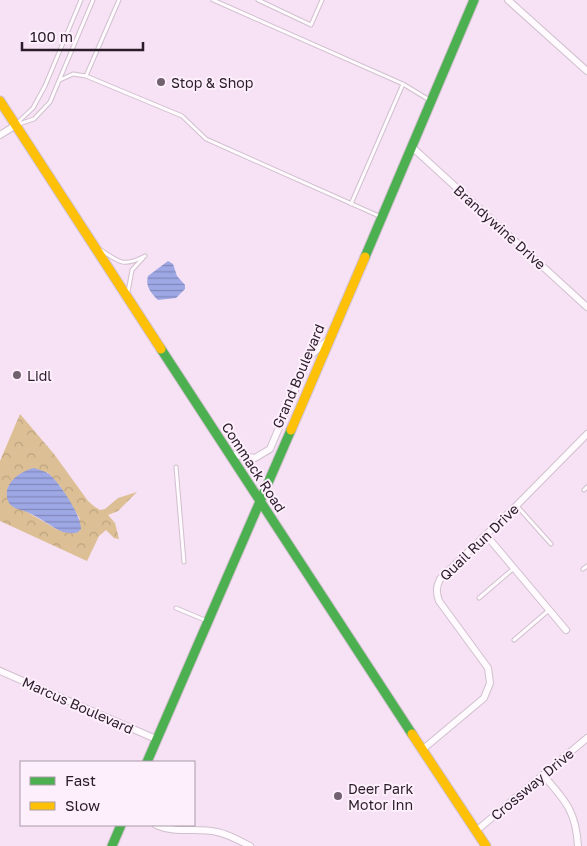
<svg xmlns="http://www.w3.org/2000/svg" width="587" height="846" viewBox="0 0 587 846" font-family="'Golos Text',sans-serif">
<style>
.forest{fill:url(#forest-crowns);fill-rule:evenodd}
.water{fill:url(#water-rules)}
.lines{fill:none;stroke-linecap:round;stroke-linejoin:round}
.lane-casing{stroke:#d0c0ce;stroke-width:5}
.street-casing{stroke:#d0c0ce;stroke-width:8}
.fast-casing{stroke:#d0c0ce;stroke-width:11}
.slow-casing{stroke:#d0c0ce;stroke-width:11}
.lane{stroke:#fefafd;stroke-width:3}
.street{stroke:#fefafd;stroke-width:6}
.fast{stroke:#4caf50;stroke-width:9}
.slow{stroke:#ffc107;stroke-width:9}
.poi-dot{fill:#72616f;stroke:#feeffc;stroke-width:2}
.labels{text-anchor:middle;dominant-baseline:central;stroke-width:4;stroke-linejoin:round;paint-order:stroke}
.poi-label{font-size:14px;fill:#2a1c28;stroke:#feeffc;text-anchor:start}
.street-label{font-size:14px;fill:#2a1c28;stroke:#feeffc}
</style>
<defs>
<pattern id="forest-crowns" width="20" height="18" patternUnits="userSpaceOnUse" patternTransform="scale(1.25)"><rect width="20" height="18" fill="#dcbf94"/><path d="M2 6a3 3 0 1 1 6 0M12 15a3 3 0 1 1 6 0" fill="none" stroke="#bda480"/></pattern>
<pattern id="water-rules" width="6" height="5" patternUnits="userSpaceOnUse" patternTransform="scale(1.25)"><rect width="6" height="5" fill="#9ea8e5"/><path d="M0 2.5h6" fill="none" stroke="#8188ba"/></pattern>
</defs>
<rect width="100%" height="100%" fill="#f7e1f4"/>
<path class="forest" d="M20,414L54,454L88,501L95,507L100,510L105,509L118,498L137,492L118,511L108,515L115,523L119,539L114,538L106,530L99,536L87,561L0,521V461ZM47,472L60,486L80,519L58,530L27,512Z"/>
<path class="water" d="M168,261L173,264L177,276L185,285V289L176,298L158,300C151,293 145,286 148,276Z
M34,468C39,470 45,471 49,474C60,483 81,515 81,529L78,532C73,534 68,533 63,532C51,527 41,518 29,513C22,509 14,510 9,503C0,485 20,471 34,468Z"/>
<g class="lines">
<defs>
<path id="lane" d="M119,0L86,76L182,116L206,139L379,216
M213,0L403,84L431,101
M258,0L311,25L322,0
M60,80L73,74L86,76
M16,124L33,108L45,86L81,0
M16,125L34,119L50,102L93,0
M351,204L403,84
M101,250C120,263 124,267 145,256
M128,292L132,270L143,258
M176,467L184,562
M584,490L587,487
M517,506L551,544
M583,569L587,566
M479,598L514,568
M176,608L207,621
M514,640L549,610"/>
<path id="street" d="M508,0L587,71
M0,135L16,125
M412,147L587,307
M229,454L255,458L270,449L309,357L328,340
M486,535L566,630
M0,671L156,739
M422,750L484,698L490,683L488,668L439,601C436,592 436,587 440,579L516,506L587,434
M543,775C565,800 576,811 578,846
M156,825C176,834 197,827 217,832C228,834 240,841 250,846
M476,831L587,738"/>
<path id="fast" d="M365,257L474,0
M161,349L412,734
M147,762L291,430
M112,846L121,825"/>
<path id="slow" d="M0,101L161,349
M291,430L365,257
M412,734L486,846"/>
</defs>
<use href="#lane" class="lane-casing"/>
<use href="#street" class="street-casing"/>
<use href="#fast" class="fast-casing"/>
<use href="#slow" class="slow-casing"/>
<use href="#lane" class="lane"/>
<use href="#street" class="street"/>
<use href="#fast" class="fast"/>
<use href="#slow" class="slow"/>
</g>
<g class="poi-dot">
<circle cx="161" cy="82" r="5"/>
<circle cx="17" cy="375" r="5"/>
<circle cx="338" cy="796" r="5"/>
</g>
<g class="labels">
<g class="poi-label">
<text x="171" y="82">Stop &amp; Shop</text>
<text x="27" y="375">Lidl</text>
<text x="348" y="788">Deer Park<tspan x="348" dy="16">Motor Inn</tspan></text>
</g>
<g class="street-label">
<text transform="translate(500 227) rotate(42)">Brandywine Drive</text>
<text transform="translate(298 376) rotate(-67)">Grand Boulevard</text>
<text transform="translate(254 467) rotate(57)">Commack Road</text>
<text transform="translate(479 542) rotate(-44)">Quail Run Drive</text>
<text transform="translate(78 705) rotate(24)">Marcus Boulevard</text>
<text transform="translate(532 784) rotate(-40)">Crossway Drive</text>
</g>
</g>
<rect x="20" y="761" width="175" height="65" fill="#feeffc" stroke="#a99ba7"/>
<rect x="30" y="777" width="25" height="8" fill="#4caf50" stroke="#a99ba7"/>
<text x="65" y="786" font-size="15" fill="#2a1c28">Fast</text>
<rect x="30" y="802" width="25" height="8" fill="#ffc107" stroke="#a99ba7"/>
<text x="65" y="811" font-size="15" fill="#2a1c28">Slow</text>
<path d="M22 42v8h121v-8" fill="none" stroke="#2a1c28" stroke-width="2.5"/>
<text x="30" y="42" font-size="15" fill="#2a1c28" stroke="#feeffc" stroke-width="4" paint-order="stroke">100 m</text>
</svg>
